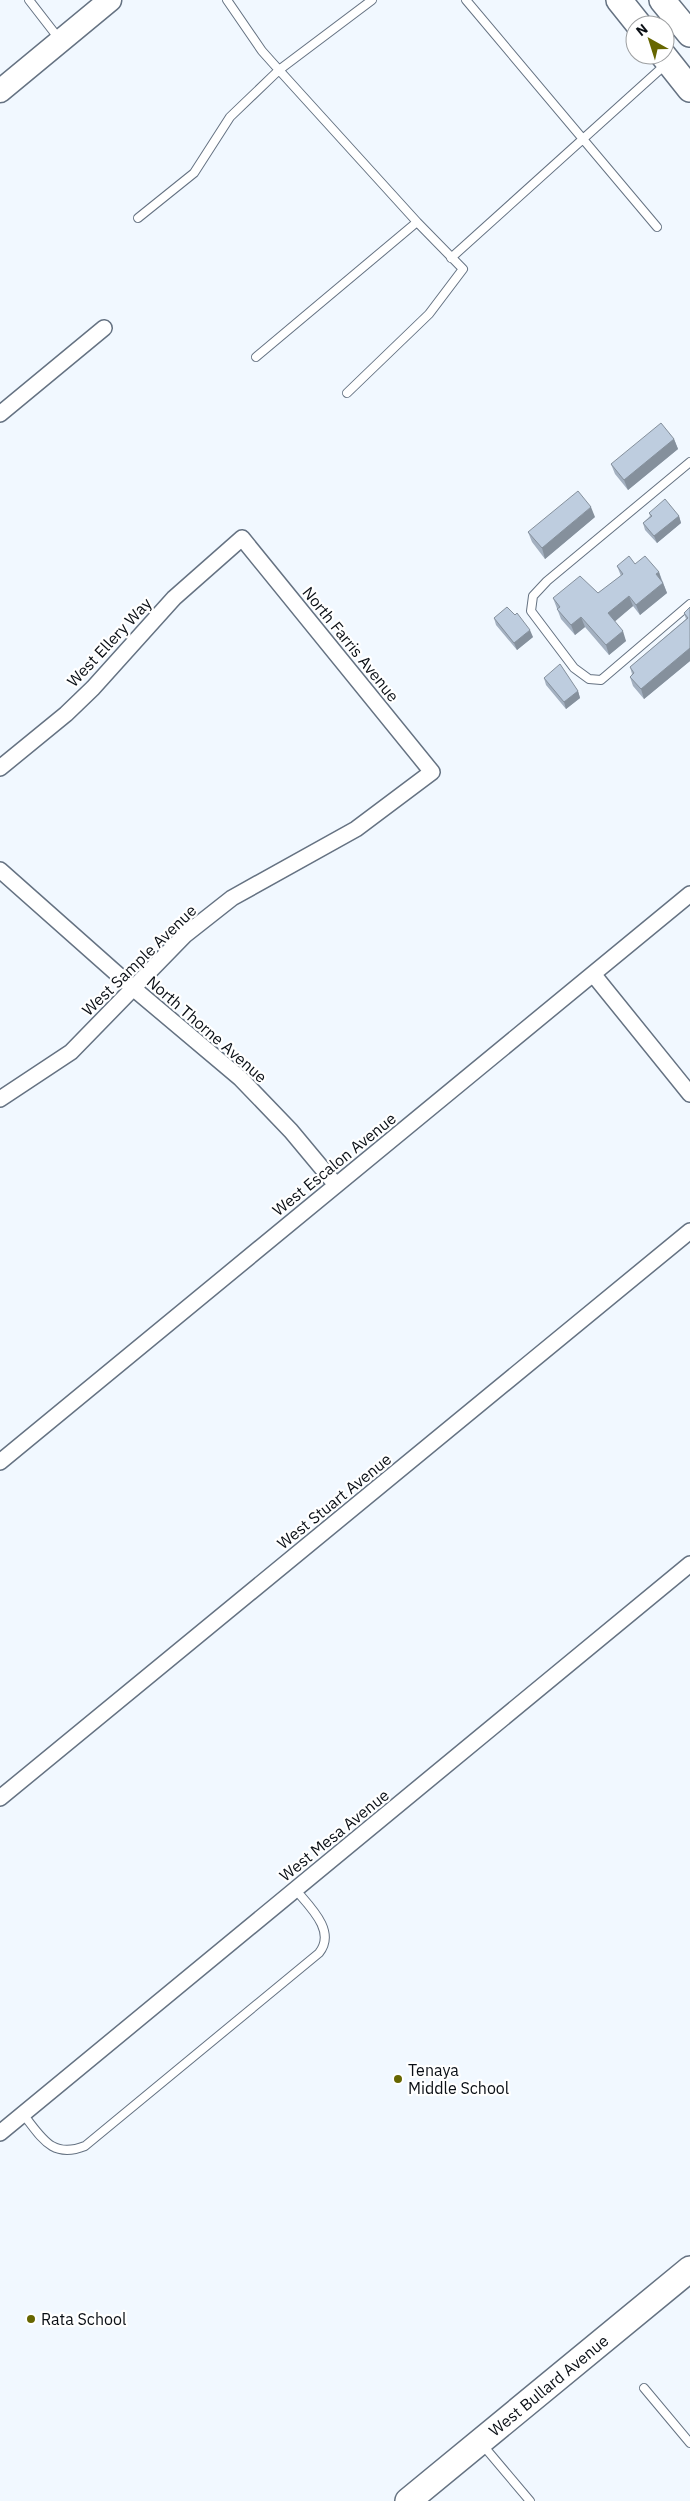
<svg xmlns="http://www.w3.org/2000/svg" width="690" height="2501" viewBox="0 0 690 2501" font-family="'IBM Plex Sans',sans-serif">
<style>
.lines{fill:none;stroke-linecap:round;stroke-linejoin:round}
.lane-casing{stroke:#657282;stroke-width:10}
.street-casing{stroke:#657282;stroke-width:18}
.secondary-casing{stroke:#657282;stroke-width:25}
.primary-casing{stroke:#657282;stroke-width:28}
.lane{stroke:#fff;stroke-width:8}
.street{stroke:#fff;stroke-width:15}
.secondary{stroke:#fff;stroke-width:22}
.primary{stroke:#fff;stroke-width:25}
.wall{fill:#a3b0c0}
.shaded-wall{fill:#85909c}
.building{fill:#becddf;stroke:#85909c}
.poi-dot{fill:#660;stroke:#fff;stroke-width:2}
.labels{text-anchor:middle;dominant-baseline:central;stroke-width:4.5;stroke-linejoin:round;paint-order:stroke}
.street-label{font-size:16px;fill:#0a0f15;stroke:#fff}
.poi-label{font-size:16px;fill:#0a0f15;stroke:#fff;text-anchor:start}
</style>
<rect width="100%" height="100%" fill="#f1f8ff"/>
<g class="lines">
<defs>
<path id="lane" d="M29,0L60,40
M372,0L279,70L417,222
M466,0L657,227
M138,218L194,173L230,117L279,70L262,51L227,0
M451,258L665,65
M256,357L417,222L463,269L429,314L347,393
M690,462L547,581L533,596L531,611L574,668L589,679L601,680L690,604
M23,2114C42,2138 52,2159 85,2146L319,1953C337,1931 309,1906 295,1889
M644,2388L690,2443
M481,2443L530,2501"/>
<path id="street" d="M0,414L104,328
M0,768L66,714L93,688L174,598L242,538L432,772L356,829L232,898L185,935L71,1052L0,1099
M0,870L133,988L240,1078L291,1131L336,1185
M593,974L690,1094
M0,1462L690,894
M0,1798L690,1231
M0,2133L690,1564"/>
<path id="secondary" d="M0,91L110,0"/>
<g id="primary">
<path d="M619,0L639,25"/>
<path d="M662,0L690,34"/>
<path d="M663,55L690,89"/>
<path id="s1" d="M408,2501L690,2269"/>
</g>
</defs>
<use href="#lane" class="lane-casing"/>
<use href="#street" class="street-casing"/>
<use href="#secondary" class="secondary-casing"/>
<use href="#primary" class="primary-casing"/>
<use href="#lane" class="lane"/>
<use href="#street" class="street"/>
<use href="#secondary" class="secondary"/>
<use href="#primary" class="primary"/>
</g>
<path class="wall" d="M674,439L678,449L628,490L615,474L611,464Z
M649,513L679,516L681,523L657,543L645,530L643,523L650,516Z
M595,517L545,559L532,542L528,532Z
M635,564L659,572L667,593L640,615L633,606L614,621L626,641L609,655L585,627L575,635L561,619L553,598L598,593L621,576L617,566Z
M690,607V661L644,699L633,686L630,677L632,674L630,667L686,619L684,613Z
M494,618L533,637L517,650L496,625Z
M544,678L578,691L580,698L566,709L546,685Z"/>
<path class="shaded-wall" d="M674,439L678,449L628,490L624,480Z
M591,507L595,517L545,559L542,548Z
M679,516L681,523L657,543L654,536Z
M659,572L662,582L656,574Z
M663,583L667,593L640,615L636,605Z
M629,596L633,606L612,624L608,613Z
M581,617L585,627L575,635L571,625Z
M530,630L533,637L517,650L514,643Z
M623,631L626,641L609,655L606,645Z
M690,648V661L644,699L641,689Z
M578,691L580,698L566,709L564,702Z"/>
<path class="building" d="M661,423L674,439L624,480L611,464Z
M578,491L591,507L542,548L528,532Z
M665,499L679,516L654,536L643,523L652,516L649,513Z
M629,556L635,564L645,556L659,572L656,574L663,583L636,605L629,596L608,613L623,631L606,645L581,617L571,625L557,609L560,607L553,598L580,576L598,593L623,574L617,566Z
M507,607L515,615L517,613L530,630L514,643L494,618Z
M690,607V648L641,689L630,677L634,673L630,667L688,618L684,613Z
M560,664L578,691L564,702L544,678Z"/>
<g class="poi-dot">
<circle cx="398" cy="2079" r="5"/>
<circle cx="31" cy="2319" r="5"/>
</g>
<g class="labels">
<g class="street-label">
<text transform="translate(109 642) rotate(-47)">West Ellery Way</text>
<text transform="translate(351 644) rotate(51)">North Farris Avenue</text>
<text transform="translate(139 960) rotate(-44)">West Sample Avenue</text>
<text transform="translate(207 1029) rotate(41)">North Thorne Avenue</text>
<text transform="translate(334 1164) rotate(-39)">West Escalon Avenue</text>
<text transform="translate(334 1501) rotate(-39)">West Stuart Avenue</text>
<text transform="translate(334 1835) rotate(-39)">West Mesa Avenue</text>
<text stroke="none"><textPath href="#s1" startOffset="182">West Bullard Avenue</textPath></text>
</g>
<g class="poi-label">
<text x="408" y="2070">Tenaya<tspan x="408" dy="18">Middle School</tspan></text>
<text x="41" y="2319">Rata School</text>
</g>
</g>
<g transform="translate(650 40) rotate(321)"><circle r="24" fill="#ffffff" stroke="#9d9fa1"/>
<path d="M0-4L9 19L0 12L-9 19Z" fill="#666600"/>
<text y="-8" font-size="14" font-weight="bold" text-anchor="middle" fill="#0a0f15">N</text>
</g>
</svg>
